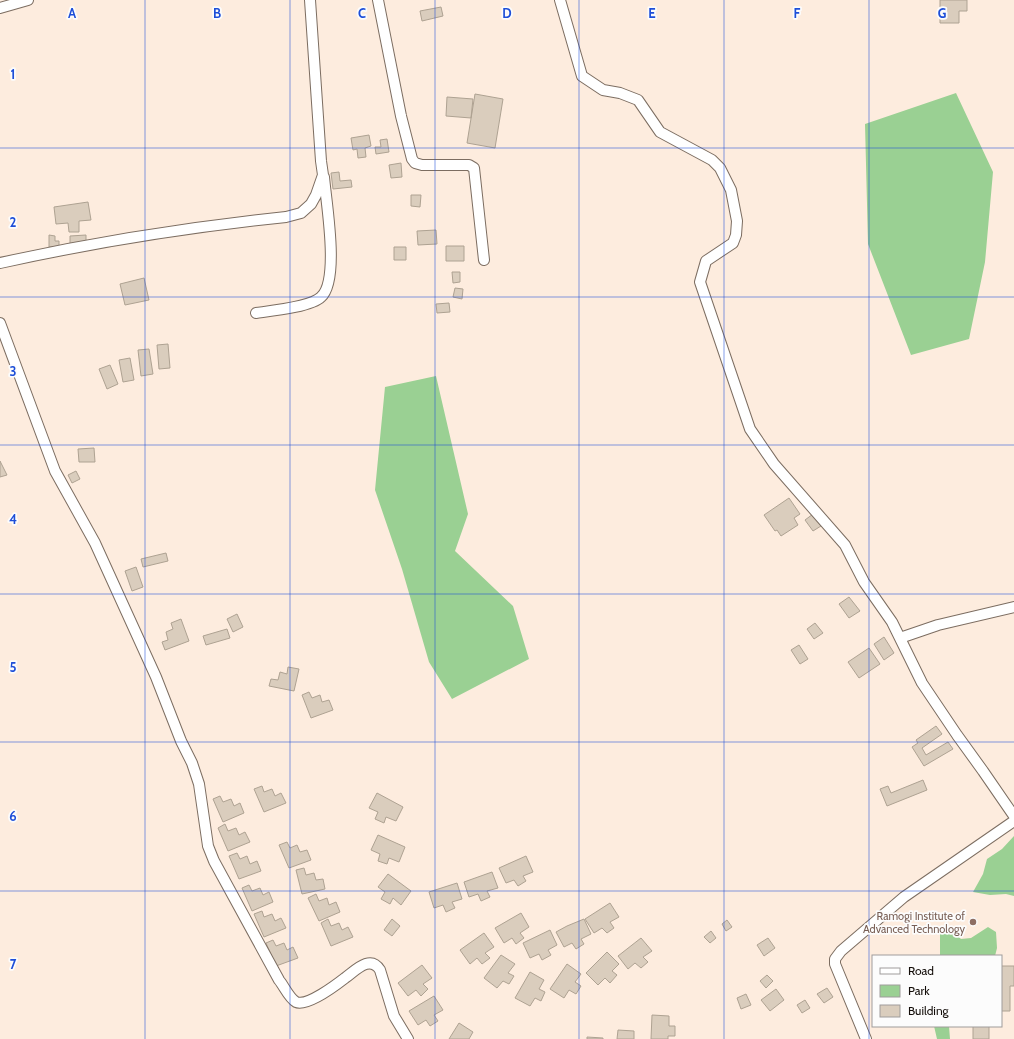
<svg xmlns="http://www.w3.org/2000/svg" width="1014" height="1039" viewBox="0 0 1014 1039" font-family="Cabin,sans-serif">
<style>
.green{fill:#9ad093}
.building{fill:#dacdbd;stroke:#aea292}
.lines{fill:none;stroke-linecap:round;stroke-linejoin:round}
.minor-casing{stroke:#7c6d61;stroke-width:12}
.minor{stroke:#fff;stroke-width:10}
.grid{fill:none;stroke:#1d4ed8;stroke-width:1;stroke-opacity:0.55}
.education-dot{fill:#8d6e63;stroke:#fcfcfc;stroke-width:1.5}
.labels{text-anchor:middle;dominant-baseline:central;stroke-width:3.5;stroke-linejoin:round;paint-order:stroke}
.education-label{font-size:11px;fill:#785e54;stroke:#fcfcfc;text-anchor:end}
.grid-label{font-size:13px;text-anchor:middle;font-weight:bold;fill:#1d4ed8;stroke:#fcfcfc;stroke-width:3.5;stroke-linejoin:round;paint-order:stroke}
</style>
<rect width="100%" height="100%" fill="#fdecde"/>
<path class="green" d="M956,93L993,172L985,262L969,339L911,355L868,244L865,124Z
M436,376L468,514L455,551L513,606L529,659L452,699L429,662L402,569L375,490L385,387Z
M1014,836V896L1006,894L990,895L973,892L983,874L987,859L1002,849Z
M940,927L953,932L961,939L971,938L988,927L996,932L997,948L995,956H940Z
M934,1026H949L950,1039H937Z"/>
<path class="building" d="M940,0H967V11H959V23H940Z
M441,7L443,16L422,21L420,11Z
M475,94L503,99L495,148L467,143Z
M447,97L473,99L471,118L446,116Z
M369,135L371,146L365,148L366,157L358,158L357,149L353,150L351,138Z
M387,139L389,152L376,154L375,147H381L380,140Z
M401,163L402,177L391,178L389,165Z
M339,172L340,181L351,180L352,187L333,189L331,173Z
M411,195H421L420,207L411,206Z
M88,202L91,220L79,221V232H69L68,223L56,224L54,207Z
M436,230L437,244L418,245L417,231Z
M49,235L55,236V241H59V247H49Z
M86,235V243L70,244V236Z
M446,246H464V261H446Z
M394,247H406V260H394Z
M452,272H460V282L453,283Z
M144,278L149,300L125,305L120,284Z
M455,288L463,289L462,299L453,297Z
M449,303L450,312L437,313L436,304Z
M168,344L170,368L159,369L157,345Z
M149,349L153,374L141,376L138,350Z
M130,358L134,380L123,382L119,360Z
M110,365L118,384L107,389L99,369Z
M94,448L95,462H79L78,449Z
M0,461L7,475L0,477Z
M76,471L80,479L72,483L68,475Z
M789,498L800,514L794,518L798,525L781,536L777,530L775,531L764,515Z
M813,514L821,526L813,531L805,520Z
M166,553L168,561L143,567L141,559Z
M136,567L143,587L132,591L125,571Z
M849,597L860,611L849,618L839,604Z
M237,614L243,627L233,632L227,619Z
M181,619L189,641L165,650L162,642L168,640L166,632L173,629L171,623Z
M815,623L823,633L814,639L807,629Z
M227,629L230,638L206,645L203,636Z
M884,637L894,653L884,660L874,644Z
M799,645L808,659L800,664L791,650Z
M869,648L880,664L859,678L848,662Z
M288,667L299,669L294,691L269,686L271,679L278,680L280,672L287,674Z
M309,692L312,698L320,695L322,702L329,700L333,710L311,718L302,695Z
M936,726L942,734L922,748L926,755L948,742L953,749L924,766L912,747L918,743L916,740Z
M923,780L927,790L887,806L880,789L888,786L891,793Z
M262,786L264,792L272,789L275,796L281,793L286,803L264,812L254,789Z
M377,793L403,807L396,821L386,817L384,823L375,819L378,812L369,808Z
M220,796L223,802L231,799L234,806L240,803L244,813L223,822L213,799Z
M225,824L228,831L236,828L239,835L245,832L250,842L228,851L218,828Z
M378,835L405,847L399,862L389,858L387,864L378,861L380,854L371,850Z
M287,842L290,848L297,845L300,852L307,850L311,860L289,868L279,845Z
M237,853L240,859L247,856L250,864L257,861L261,871L239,879L229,856Z
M526,856L533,872L523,876L526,881L518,886L514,880L506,883L499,868Z
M304,868L306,875L314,873L316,880L323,879L325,889L302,894L296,870Z
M492,872L498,888L487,891L490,897L481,901L478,894L469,897L464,882Z
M388,874L411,891L401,905L393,898L390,904L381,899L385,892L378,887Z
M457,883L462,899L452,902L455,908L446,912L443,905L434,908L429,892Z
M249,885L252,891L260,888L263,895L269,892L273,902L252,911L242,888Z
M316,894L319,901L327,898L329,905L336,902L340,912L319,921L308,898Z
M610,903L619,917L610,922L614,928L607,933L602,928L594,933L585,919Z
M262,911L264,917L272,914L275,921L281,918L286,928L264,937L254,914Z
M521,913L529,927L520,933L524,938L516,944L512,938L504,943L495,928Z
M328,919L331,926L339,923L342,930L348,927L353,937L331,946L321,923Z
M392,919L400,926L392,936L384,930Z
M584,919L591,934L581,939L584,944L576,949L572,943L564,947L556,932L567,926Z
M727,920L732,927L726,931L722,924Z
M550,930L557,945L548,950L551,955L542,960L539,954L530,958L523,943Z
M711,931L716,938L710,943L704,937Z
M484,933L494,947L485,953L490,958L482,964L477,958L470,964L460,950Z
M641,938L652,951L643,957L648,962L641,968L635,963L628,969L618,956Z
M768,938L775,948L764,956L757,945Z
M273,940L276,946L284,943L287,950L293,947L298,958L276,966L266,943Z
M607,952L619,964L612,971L617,975L610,983L605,978L598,985L586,973Z
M501,955L515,964L508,973L514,976L509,984L503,981L497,988L484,978Z
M567,964L581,974L575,982L581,986L576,994L569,990L564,998L550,989Z
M422,965L432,978L423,984L428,989L421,996L416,990L408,996L398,983Z
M1001,966H1014V986H1010V1011H1001Z
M530,972L544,980L539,989L545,992L541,1001L535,998L530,1006L515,998Z
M767,975L773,981L766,988L760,981Z
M827,988L833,997L824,1003L817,994Z
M776,989L784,1000L770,1011L761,1000Z
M746,994L751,1005L741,1009L737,998Z
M434,996L443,1010L434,1015L438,1021L430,1026L426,1020L418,1025L409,1011Z
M805,1000L810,1008L802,1013L797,1005Z
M652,1015L669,1016V1026H675V1036H668V1039H651Z
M459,1023L473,1032L469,1039H449Z
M973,1026H989V1039H973Z
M618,1030L634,1031V1039H617Z
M587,1037L603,1038V1039H587Z"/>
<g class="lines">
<defs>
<path id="minor" d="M378,0L401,116L412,159L415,163L422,165H469L474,168L484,260
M560,0L582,76L603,90L620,93L638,100L660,132L712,160L720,168L731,190L737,221L736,235L733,243L706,261L700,282L750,429L774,464L845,545L864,582L892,622L922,683L957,735L983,771L1014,816
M0,8L28,0
M0,263C95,242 190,227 286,217L301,213L311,204L316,195L323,175L321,161L310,0
M256,313C270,311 311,307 321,297C340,280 326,202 324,177
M0,323L55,471L95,543L156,677L181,741L192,763L199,784L208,846L214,861L279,980C284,986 289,998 296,1002C307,1007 336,985 345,978C355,971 370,954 380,970L394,1016L408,1039
M900,638L938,625L1014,607
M866,1039L835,964V959L841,951L904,897L1014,821"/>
</defs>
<use href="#minor" class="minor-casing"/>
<use href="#minor" class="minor"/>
</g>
<path class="grid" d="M145,0V1039M290,0V1039M435,0V1039M579,0V1039M724,0V1039M869,0V1039M0,148H1014M0,297H1014M0,445H1014M0,594H1014M0,742H1014M0,891H1014"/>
<circle class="education-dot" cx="973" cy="922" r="4"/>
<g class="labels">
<g class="education-label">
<text x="965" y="916">Ramogi Institute of<tspan x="965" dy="13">Advanced Technology</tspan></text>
</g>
</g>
<g class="grid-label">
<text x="72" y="18">A</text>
<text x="217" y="18">B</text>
<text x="362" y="18">C</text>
<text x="507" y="18">D</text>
<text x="652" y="18">E</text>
<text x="797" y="18">F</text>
<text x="942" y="18">G</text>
<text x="13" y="79">1</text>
<text x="13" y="227">2</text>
<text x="13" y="376">3</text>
<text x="13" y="524">4</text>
<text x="13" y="672">5</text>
<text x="13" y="821">6</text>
<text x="13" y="969">7</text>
</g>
<rect x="872" y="955" width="130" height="72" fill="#fcfcfc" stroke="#9f9c9b"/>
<rect x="880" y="968" width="20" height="6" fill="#ffffff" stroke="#9f9c9b"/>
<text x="908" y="975" font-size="12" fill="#130d09">Road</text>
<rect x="880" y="985" width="20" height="12" fill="#9ad093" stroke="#9f9c9b"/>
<text x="908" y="995" font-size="12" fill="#130d09">Park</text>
<rect x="880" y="1005" width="20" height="12" fill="#dacdbd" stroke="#9f9c9b"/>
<text x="908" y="1015" font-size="12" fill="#130d09">Building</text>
</svg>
